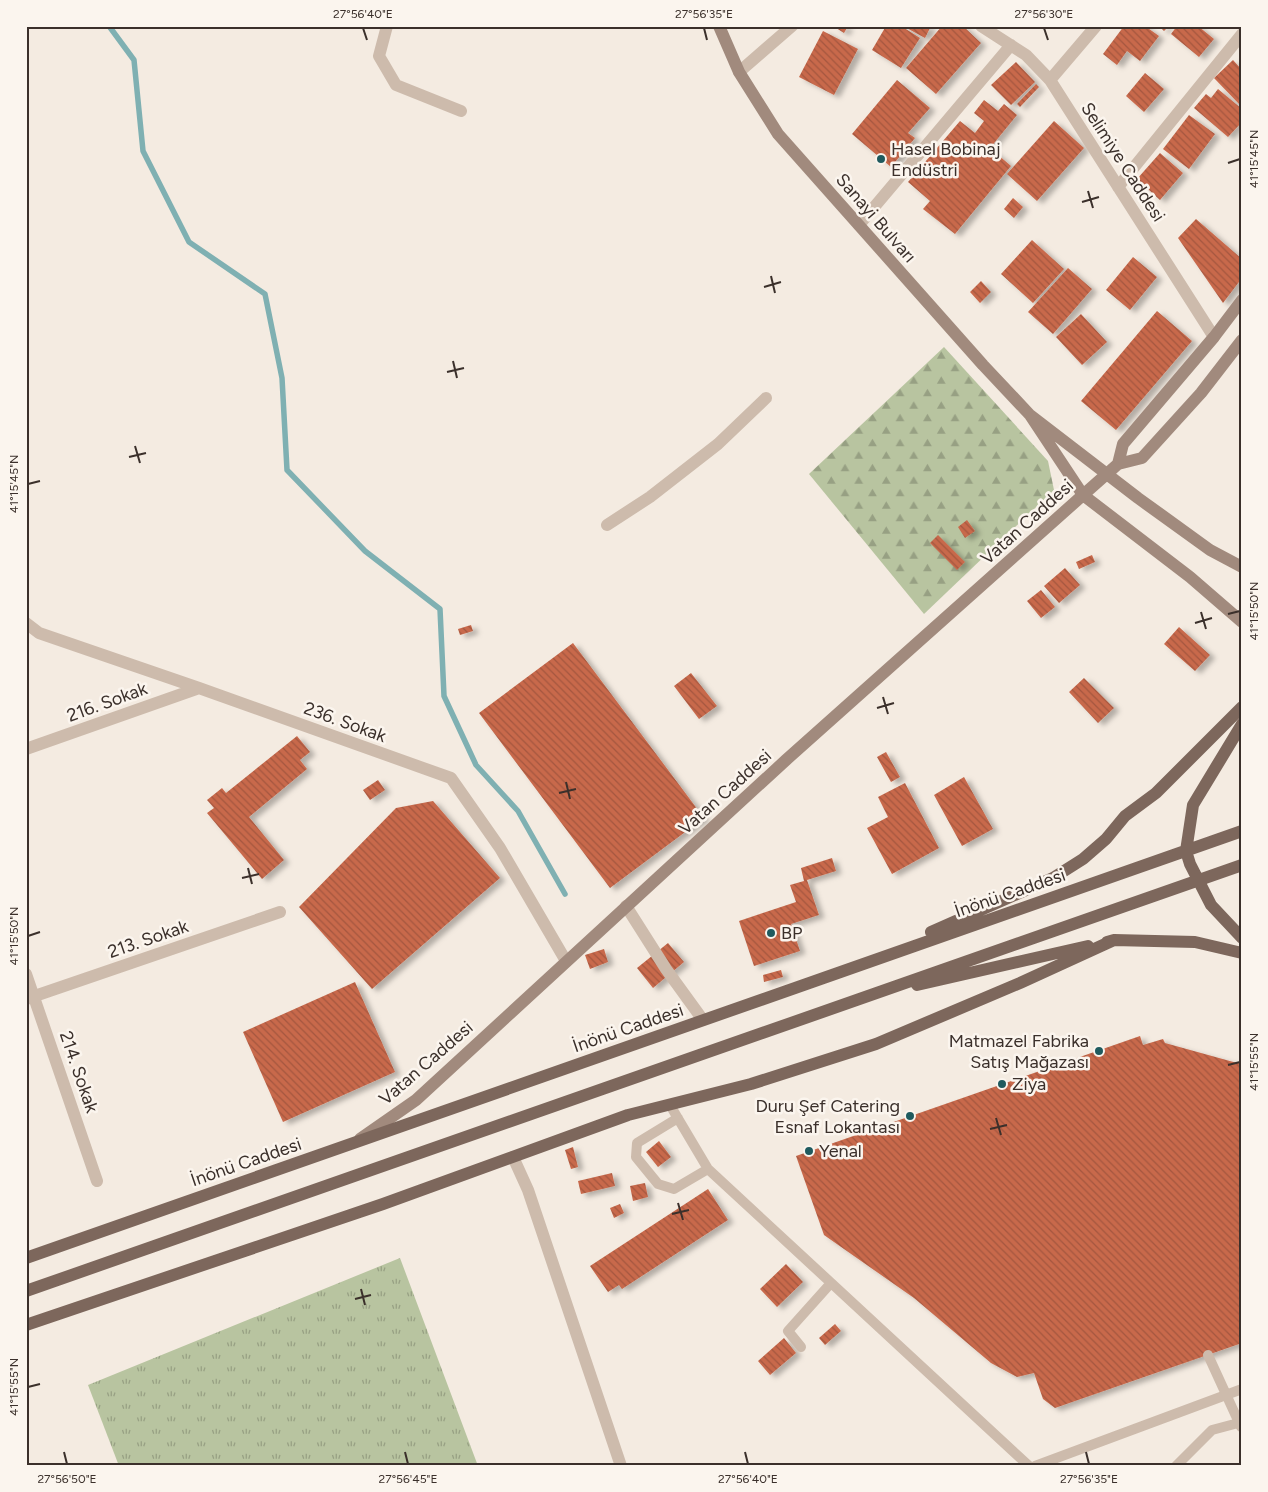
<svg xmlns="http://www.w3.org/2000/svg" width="1268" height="1492" viewBox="0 0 1268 1492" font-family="Figtree,sans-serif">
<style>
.grass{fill:url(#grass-tufts)}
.forest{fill:url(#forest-firs)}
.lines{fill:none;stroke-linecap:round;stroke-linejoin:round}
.stream{stroke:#7fb0b2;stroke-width:5.5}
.building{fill:url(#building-back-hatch);filter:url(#shadow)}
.lane{stroke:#cdbbac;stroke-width:10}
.street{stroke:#cdbbac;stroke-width:12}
.secondary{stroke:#a18a7d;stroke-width:12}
.primary{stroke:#7d675c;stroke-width:12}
.ticks{fill:none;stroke:#3b302b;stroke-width:2}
.poi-dot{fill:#1f5a5e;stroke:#fbf5ee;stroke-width:2}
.labels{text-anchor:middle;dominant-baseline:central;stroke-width:5;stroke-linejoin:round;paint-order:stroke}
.poi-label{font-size:18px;fill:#3b302b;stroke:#fbf5ee;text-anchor:start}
.street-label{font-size:18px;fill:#3b302b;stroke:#fbf5ee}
.neatline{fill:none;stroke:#3b302b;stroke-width:2}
.ticks-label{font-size:12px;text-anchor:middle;fill:#3b302b}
</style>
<defs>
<pattern id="grass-tufts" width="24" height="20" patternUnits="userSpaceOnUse" patternTransform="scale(1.25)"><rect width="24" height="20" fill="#b8c4a0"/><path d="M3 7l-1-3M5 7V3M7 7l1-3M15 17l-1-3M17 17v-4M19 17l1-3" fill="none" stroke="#97a083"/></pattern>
<pattern id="forest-firs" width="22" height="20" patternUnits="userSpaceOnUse" patternTransform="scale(1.25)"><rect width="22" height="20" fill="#b8c4a0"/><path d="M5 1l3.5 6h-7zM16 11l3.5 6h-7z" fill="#97a083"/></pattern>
<pattern id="building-back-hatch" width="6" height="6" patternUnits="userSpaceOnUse" patternTransform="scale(1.25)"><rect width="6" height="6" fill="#c8694b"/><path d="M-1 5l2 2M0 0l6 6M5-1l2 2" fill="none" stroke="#a4573f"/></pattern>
<filter id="shadow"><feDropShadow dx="5.5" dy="3" stdDeviation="2.5" flood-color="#0004"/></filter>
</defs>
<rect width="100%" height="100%" fill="#f4ebe1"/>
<path class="grass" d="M400,1258L478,1466H119L88,1385Z"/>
<path class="forest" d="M944,347L1048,461L1054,490L924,614L809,474Z"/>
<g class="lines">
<path class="stream" d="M109,26L134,60L143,151L189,242L265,294L282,378L287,470L365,551L440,609L444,696L476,765L518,811L565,894"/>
</g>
<path class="building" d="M833,26H848L844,33Z
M886,26H901L920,38L901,68L872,50Z
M903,26H931L925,38Z
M942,26H963L981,43L936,94L906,68Z
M1124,26H1145L1159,36L1140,61L1127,51L1117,65L1103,54Z
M1159,26H1169L1164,31Z
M1177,26H1198L1214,39L1199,57L1171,34Z
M823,31L858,49L834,95L799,77Z
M1233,60L1242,70V102L1239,104L1214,78Z
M1016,62L1035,82L1011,105L991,85Z
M1145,73L1164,89L1144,112L1126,96Z
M897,80L930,108L908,133L915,138L891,167L852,134Z
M1036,84L1039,87L1020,107L1017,104Z
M1218,89L1242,109V122L1228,137L1194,108L1206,94L1211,98Z
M984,100L998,111L1004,104L1017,115L990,148L1011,166L955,234L923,209L930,201L908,182L960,121L975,133L984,121L974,113Z
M1189,115L1215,134L1189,169L1163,149Z
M1054,121L1084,148L1037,201L1007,174Z
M1160,153L1183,173L1160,200L1137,179Z
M1013,198L1023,207L1014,218L1004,209Z
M1196,219L1242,259V278L1223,303L1178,238Z
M1032,240L1064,269L1033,303L1001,274Z
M1133,257L1157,277L1130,310L1106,290Z
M1068,268L1092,289L1053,334L1028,312Z
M981,281L991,292L980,303L970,292Z
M1157,311L1192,341L1116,430L1081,401Z
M1081,314L1107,342L1082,365L1056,337Z
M967,520L975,531L965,538L958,527Z
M938,535L965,562L957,570L930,543Z
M1092,555L1095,562L1079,569L1076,562Z
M1065,568L1080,585L1059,603L1044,586Z
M1041,590L1055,607L1041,618L1027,601Z
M471,625L473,631L460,635L458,629Z
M1179,627L1210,655L1195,671L1164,644Z
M573,643L704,818L610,888L479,713Z
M691,673L717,706L699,719L674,686Z
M1084,678L1114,708L1098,723L1069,692Z
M297,736L310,752L300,760L307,769L249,817L284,860L262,879L207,813L214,808L207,800L222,788L226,793Z
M886,752L900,777L891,782L877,757Z
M964,777L993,829L962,846L934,795Z
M378,780L385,790L370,800L363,790Z
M905,783L939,848L892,874L867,828L888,817L878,797Z
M433,801L500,878L372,989L299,907L396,808Z
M832,858L836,871L807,880L819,915L791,924L800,951L754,966L739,921L796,902L790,885L804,881L801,868Z
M668,943L684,962L653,988L637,968Z
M604,949L608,962L590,969L585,955Z
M781,970L783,977L764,982L763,975Z
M355,982L395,1072L283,1122L243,1032Z
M1140,1036L1143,1045L1163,1039L1165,1043L1237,1063L1242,1061V1343L1055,1408L1043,1399L1034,1373L1017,1377L991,1363L914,1298L824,1235L796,1156Z
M659,1141L671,1157L658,1167L646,1152Z
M573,1147L578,1167L571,1169L565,1150Z
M612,1173L615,1186L581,1194L578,1181Z
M645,1183L648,1197L633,1201L630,1186Z
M708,1189L728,1220L622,1289L619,1285L608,1292L590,1266Z
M620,1204L624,1213L614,1218L610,1208Z
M786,1264L803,1282L777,1307L760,1289Z
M835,1324L841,1331L825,1345L819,1338Z
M784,1338L796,1353L770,1375L758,1361Z"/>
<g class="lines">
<path class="lane" d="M670,1105L708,1169L1029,1466
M678,1118L637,1143L636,1157L658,1184L674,1189L708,1169
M801,1347L788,1331L831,1283
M1208,1355L1241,1427
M1035,1466L1242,1389
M1176,1466L1212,1430L1242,1422"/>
<path class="street" d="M387,26L379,56L396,85L461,111
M981,26L1026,55L1050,80L1214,337
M739,72L792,26
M1050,80L1096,26
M1118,187L1242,34
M859,225L1011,45
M607,525L650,497L718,444L766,398
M26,623L39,633L199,688L451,778L500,848L566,961
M26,749L199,688
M626,906L666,969L703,1020
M26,974L97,1181
M26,999L280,912
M513,1157L528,1190L621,1466"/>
<path class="secondary" d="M719,26L739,72L778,134L983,365L1030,415
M1118,464L1123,444L1214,337L1242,300
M1242,567L1210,550L1138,498L1030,415L1083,495L1190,577L1242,622
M360,1139L416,1100L786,760L1083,495L1118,464L1142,458L1201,393L1242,340"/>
<path class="primary" d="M1242,724L1193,805L1186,851L1190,864L1211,905L1242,938
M931,932L1053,878L1083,859L1106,839L1125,816L1156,793L1242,707
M1107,942L1114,940L1195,942L1242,953
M917,985L1088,946
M26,1258L1242,831
M26,1291L1242,865
M26,1325L383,1204L628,1115L751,1084L876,1044L1020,983L1114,940"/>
</g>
<path class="ticks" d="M363,28L367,40M704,28L707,40M1044,28L1048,40M1228,163L1240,159M1088,191L1093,208M1082,202L1099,197M771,276L775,293M764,287L781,282M453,361L457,378M447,372L464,368M135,446L140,463M129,457L146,453M28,484L40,481M1201,612L1206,629M1228,614L1240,611M1195,623L1212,618M883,697L888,714M877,708L894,703M566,782L570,799M559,793L576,789M248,868L252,884M242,878L259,874M28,936L40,932M1228,1065L1240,1062M996,1118L1001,1135M990,1129L1007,1125M678,1203L683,1220M672,1214L689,1210M361,1289L365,1305M355,1299L371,1295M28,1387L40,1384M64,1452L67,1464M405,1452L408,1464M745,1452L748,1464M1086,1452L1089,1464"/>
<g class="poi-dot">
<circle cx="881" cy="159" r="5"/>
<circle cx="771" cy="933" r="5"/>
<circle cx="1099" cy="1051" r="5"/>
<circle cx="1002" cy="1084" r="5"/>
<circle cx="910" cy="1116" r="5"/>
<circle cx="809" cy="1151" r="5"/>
</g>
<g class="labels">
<g class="poi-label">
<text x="891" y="149">Hasel Bobinaj<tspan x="891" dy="21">Endüstri</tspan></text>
<text x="781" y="933">BP</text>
<text x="1089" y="1041" text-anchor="end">Matmazel Fabrika<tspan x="1089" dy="21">Satış Mağazası</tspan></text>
<text x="1012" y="1084">Ziya</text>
<text x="900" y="1106" text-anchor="end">Duru Şef Catering<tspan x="900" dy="21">Esnaf Lokantası</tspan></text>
<text x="819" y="1151">Yenal</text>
</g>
<g class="street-label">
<text transform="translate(1123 162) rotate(57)">Selimiye Caddesi</text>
<text transform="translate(876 218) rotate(49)">Sanayi Bulvarı</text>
<text transform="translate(1027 522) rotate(-42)">Vatan Caddesi</text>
<text transform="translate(107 702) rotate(-20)">216. Sokak</text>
<text transform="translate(345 722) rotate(20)">236. Sokak</text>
<text transform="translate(725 792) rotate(-42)">Vatan Caddesi</text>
<text transform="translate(1010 893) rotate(-19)">İnönü Caddesi</text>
<text transform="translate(148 939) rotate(-19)">213. Sokak</text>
<text transform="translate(628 1028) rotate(-19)">İnönü Caddesi</text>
<text transform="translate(426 1063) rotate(-41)">Vatan Caddesi</text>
<text transform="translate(79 1072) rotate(71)">214. Sokak</text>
<text transform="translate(246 1162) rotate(-19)">İnönü Caddesi</text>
</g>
</g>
<rect width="1268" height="1492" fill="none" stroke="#fbf5ee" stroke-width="55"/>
<rect x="28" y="28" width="1212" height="1436" class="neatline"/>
<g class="ticks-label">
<text x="363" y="18">27°56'40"E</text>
<text x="704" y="18">27°56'35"E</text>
<text x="1044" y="18">27°56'30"E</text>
<text transform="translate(1254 159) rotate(-90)" y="4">41°15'45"N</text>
<text transform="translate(14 484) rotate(-90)" y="4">41°15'45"N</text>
<text transform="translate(1254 611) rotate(-90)" y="4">41°15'50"N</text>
<text transform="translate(14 936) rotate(-90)" y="4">41°15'50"N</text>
<text transform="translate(1254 1062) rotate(-90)" y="4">41°15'55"N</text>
<text transform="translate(14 1387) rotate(-90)" y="4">41°15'55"N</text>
<text x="67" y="1483">27°56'50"E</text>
<text x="408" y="1483">27°56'45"E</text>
<text x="748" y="1483">27°56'40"E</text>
<text x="1089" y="1483">27°56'35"E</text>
</g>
</svg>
